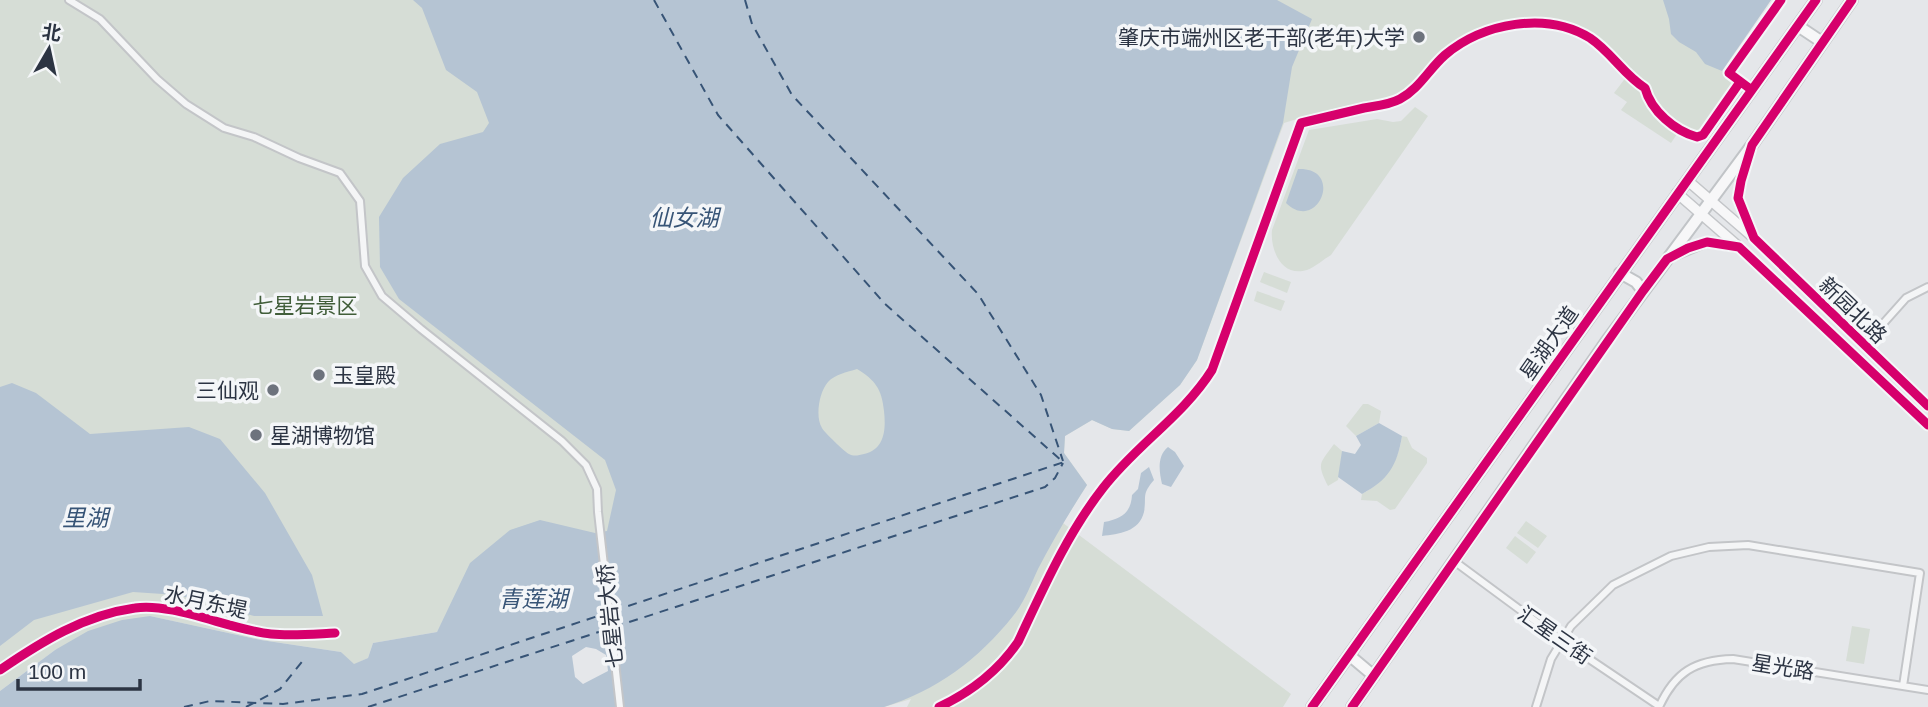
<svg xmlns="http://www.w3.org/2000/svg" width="1928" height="707" viewBox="0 0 1928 707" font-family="Arial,'Noto Sans SC',sans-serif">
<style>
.green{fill:#d6ddd6}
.water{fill:#b5c4d3;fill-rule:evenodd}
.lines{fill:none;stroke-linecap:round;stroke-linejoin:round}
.ferry{stroke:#375476;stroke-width:2;stroke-dasharray:9 7;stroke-linecap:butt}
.minor-casing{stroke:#c3c5c8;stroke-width:10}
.secondary-casing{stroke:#c3c5c8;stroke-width:12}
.primary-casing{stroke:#c1c4c7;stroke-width:14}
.minor{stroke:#f4f5f6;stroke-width:6}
.secondary{stroke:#f7f7f8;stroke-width:9}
.primary{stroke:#f7f7f8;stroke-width:10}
.cycleway-casing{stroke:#f4f6f8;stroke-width:13}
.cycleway{stroke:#d6006c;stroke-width:9}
.poi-dot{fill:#6d737d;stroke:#f4f6f8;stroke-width:2.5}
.labels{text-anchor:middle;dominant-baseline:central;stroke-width:7;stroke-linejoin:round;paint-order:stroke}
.poi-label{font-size:21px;fill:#2c3443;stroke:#f4f6f8;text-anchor:end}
.park-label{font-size:21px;fill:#415e3a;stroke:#f4f6f8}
.street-label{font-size:21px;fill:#2c3443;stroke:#f4f6f8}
.water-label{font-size:23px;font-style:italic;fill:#375476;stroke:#f4f6f8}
</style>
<rect width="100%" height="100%" fill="#e5e7ea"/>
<path class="green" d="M0,0H1771L1722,71L1738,83L1701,133H1690L1681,128L1671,143L1621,110L1627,102L1614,93L1630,72C1618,59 1607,44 1591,34C1549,7 1476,21 1441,55C1427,68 1417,88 1399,96C1386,102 1371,102 1357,104C1332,108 1308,116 1284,123L1197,360L1180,385L1129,431L1112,429L1092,420L1065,436L1064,453L1087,485L1063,523L1291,694L1283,707H907L911,699L884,707L595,533L447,613L437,632L373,643L368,658L353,665L341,652L261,640L150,616L55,650L0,691Z
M1415,107L1428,116L1331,255C1324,259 1315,267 1307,270C1281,278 1270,249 1272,230L1309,130L1377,119L1393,122L1401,121Z
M1264,272L1291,282L1287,293L1260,282Z
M1257,291L1285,301L1281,311L1254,301Z
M1363,404H1368L1381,411L1379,423L1356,436L1346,426Z
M1402,436L1407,437L1412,448L1427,458V463L1395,509L1390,510L1377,501L1361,500L1362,494C1386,481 1398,463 1402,436Z
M1334,444L1342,451V455L1338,480L1328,486C1316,462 1320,464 1334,444Z
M1526,521L1547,536L1538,548L1517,533Z
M1515,536L1536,552L1527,564L1506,548Z
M1852,626L1870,629L1864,664L1846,661Z"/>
<path class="water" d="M413,0H1277L1312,19L1292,67L1283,123L1197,360L1180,385L1129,431L1112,429L1092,420L1065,436L1064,453L1087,485C1069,513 1053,540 1038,569C1031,584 1024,603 1013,616C979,659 936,691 884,707H0V691L55,650L88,631L122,620L150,616L261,640L341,652L354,664L368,658L373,643L437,632L470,563L510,530L540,520L595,533L607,531L616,490L605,460L399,299L380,267L379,217L403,178L440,144L483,132L489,123L477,92L446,70L422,8ZM857,369C875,380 882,389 884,411C886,429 885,449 864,454C859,455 854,457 849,454C845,452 824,432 822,428C815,417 819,392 828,382C834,375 847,372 857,369ZM586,647L596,649L606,655L608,671L583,684L575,677L572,656Z
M1663,0H1771L1722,71L1705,64L1696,52L1679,42L1671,34L1669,19Z
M1298,169C1345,167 1318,234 1286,203Z
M12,383L36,393L90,434L189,427L220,439L265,493L312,575L323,616H254L178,595L133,592L34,620L0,646V387Z
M1379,423L1402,436C1397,466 1388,480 1362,494L1338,477L1342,451L1355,454L1361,445L1356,436Z
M1168,447L1175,452L1184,466L1171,487L1162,484C1159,471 1157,456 1168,447Z
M1149,467L1154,480C1141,495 1147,496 1144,512C1139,532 1119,534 1102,536L1104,522C1121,519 1131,513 1132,495L1138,489L1141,473Z"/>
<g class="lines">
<path class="ferry" d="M654,0L718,115L885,304L1063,462
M745,0L752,24L792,95L978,294L1041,395L1063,461
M613,611L1064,462
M614,627L1045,487L1055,478L1063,463
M184,707L210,701L283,704L362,694L607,613
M246,707L280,689L305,658
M368,707L608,629"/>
<defs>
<path id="minor" d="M69,0L100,19L157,79L186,104L224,128L254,137L299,158L340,173L360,201L365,266L382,296L421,329L562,441L586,465L597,489L598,512L620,707
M1864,345L1906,298L1928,287
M1454,561L1561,640L1659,706
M1536,707L1551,659L1571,626L1613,585L1671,556L1709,547L1748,545L1920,573L1903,686
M1659,707C1675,672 1695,660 1733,659L1928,690"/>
<path id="secondary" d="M1750,150L1741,181L1738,198L1752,233
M1687,180L1754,238L1928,406
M1677,193L1739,247L1928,425
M1668,258L1707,242L1738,247"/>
<path id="primary" d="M1798,26L1822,42
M1620,273L1636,282L1643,291
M1349,655L1374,676
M1312,707L1816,0
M1352,707L1606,342L1752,145L1852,0"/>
</defs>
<use href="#minor" class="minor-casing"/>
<use href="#secondary" class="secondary-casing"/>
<use href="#primary" class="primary-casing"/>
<use href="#minor" class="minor"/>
<use href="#secondary" class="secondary"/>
<use href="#primary" class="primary"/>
<defs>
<path id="cycleway" d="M1852,0L1752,145L1741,181L1738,198L1754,238L1928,406
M1749,88L1729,73L1781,0
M0,670C41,642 84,615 135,608C172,602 231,630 271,634C292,636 314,634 335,633
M939,707C971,692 998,671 1018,642C1043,589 1067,534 1103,488C1136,445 1183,416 1212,370L1301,123C1322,118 1343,113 1364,108C1375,106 1389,105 1400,99C1419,89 1429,69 1445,55C1483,23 1546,11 1590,38C1611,52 1624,75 1645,88C1651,111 1675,131 1697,137L1703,135L1740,82
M1312,707L1816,0
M1352,707L1643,291L1667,259L1688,248L1707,242L1739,247L1928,425"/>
</defs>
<use href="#cycleway" class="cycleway-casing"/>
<use href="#cycleway" class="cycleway"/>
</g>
<g class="poi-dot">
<circle cx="1419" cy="37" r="7"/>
<circle cx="319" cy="375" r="7"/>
<circle cx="273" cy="390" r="7"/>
<circle cx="256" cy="435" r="7"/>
</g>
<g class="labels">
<g class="poi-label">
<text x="1405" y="37">肇庆市端州区老干部(老年)大学</text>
<text x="333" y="375" text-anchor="start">玉皇殿</text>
<text x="259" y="390">三仙观</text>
<text x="270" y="435" text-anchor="start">星湖博物馆</text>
</g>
<g class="park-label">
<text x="305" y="305">七星岩景区</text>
</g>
<g class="street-label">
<text transform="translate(1853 310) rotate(44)">新园北路</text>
<text transform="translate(1549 343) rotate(-55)">星湖大道</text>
<text transform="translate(206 602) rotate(12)">水月东堤</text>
<text transform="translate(610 616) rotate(-96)">七星岩大桥</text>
<text transform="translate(1555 635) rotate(35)">汇星三街</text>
<text transform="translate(1783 667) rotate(9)">星光路</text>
</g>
<g class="water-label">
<text x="684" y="218">仙女湖</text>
<text x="85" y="518">里湖</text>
<text x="533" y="599">青莲湖</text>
</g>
</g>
<g transform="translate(49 49) rotate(9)" stroke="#f4f6f8" stroke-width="5" paint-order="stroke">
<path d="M0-5L12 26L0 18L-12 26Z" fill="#2c3443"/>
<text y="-10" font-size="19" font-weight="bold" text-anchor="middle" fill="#2c3443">北</text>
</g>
<path d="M18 679v10h122v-10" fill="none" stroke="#2c3443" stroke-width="3.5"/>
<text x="28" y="679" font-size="21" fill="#2c3443" stroke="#f4f6f8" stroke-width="5" paint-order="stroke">100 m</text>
</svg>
